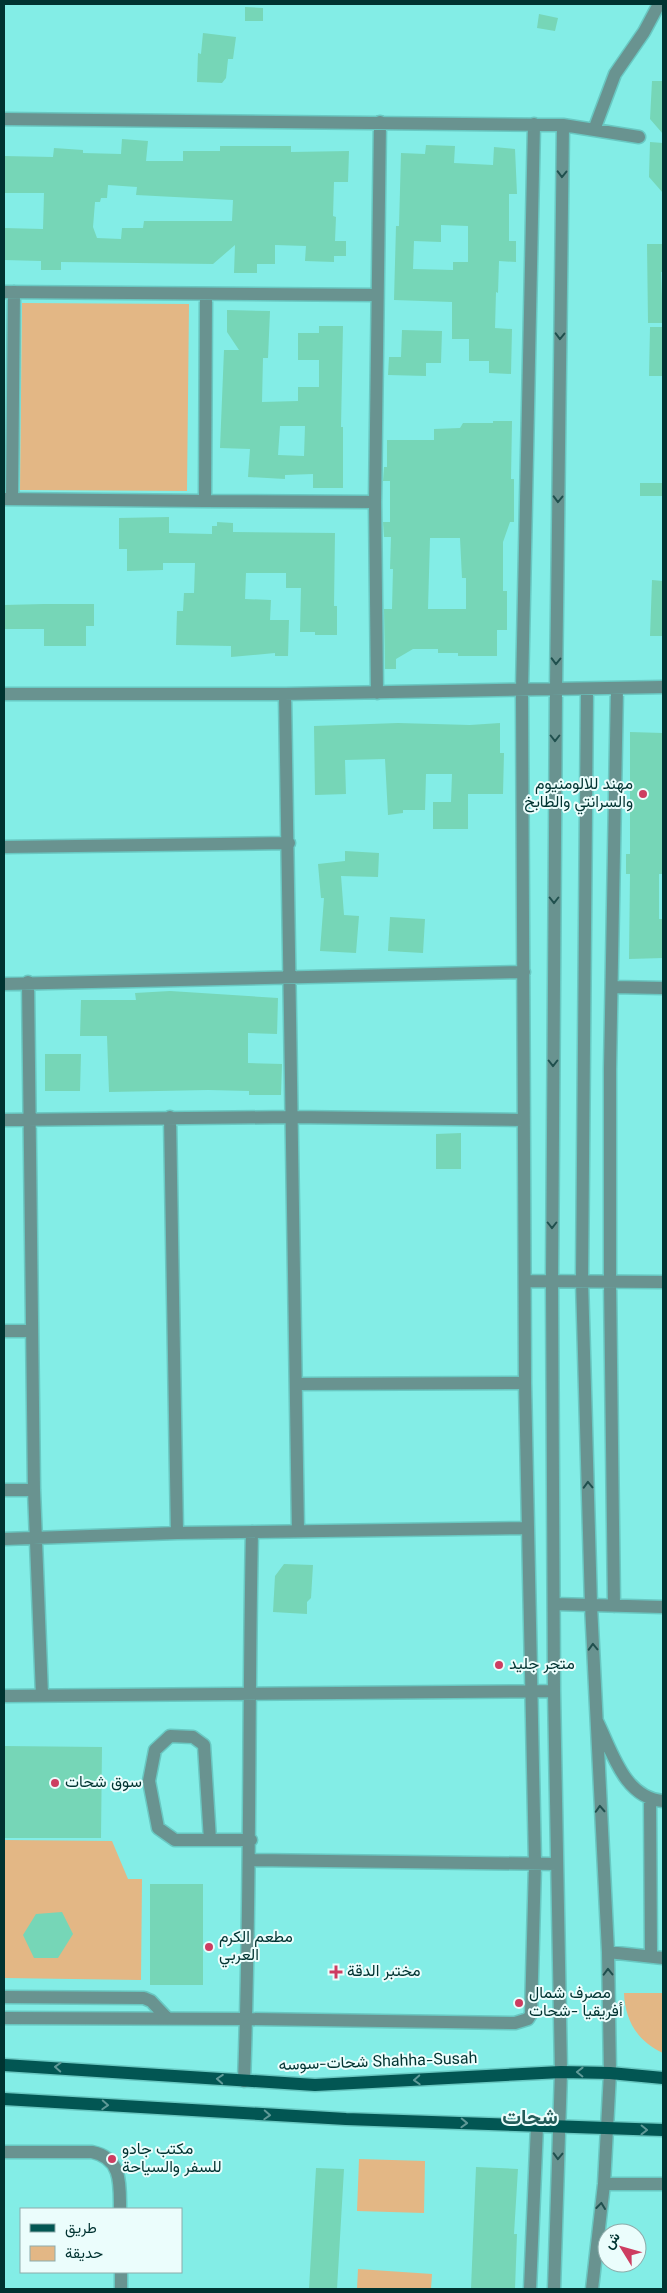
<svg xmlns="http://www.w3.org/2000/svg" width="667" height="2293" viewBox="0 0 667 2293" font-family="Georgia,Vazirmatn,serif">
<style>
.green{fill:#e3b785}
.building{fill:#76d6b7;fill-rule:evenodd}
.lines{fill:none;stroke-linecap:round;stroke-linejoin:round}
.minor-casing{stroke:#69c8c2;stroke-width:15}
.major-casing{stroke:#69c8c2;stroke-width:15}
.minor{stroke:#699390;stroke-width:12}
.major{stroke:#025653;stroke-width:12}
.oneway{stroke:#20504e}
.oneway2{stroke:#5f9997}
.poi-dot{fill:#cd3d61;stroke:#ebfdfc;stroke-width:2}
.labels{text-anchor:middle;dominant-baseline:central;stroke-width:4;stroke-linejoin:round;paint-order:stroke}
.poi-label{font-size:16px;fill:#003331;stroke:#ebfdfc;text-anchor:start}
.street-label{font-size:16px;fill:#003331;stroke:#ebfdfc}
.district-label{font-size:21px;font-weight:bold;fill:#235c59;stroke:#ebfdfc}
</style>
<rect width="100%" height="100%" fill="#83ede6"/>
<path class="green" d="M22,303L189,304L187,491L20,490Z
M4,1840L112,1841L128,1879H142L141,1980L4,1978Z
M624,1993H663V2053C637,2041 625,2020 624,1993Z
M359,2159L425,2161L424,2213L357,2211Z
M358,2269L432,2274L431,2289H357Z"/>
<path class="building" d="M245,7L263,8V21H245Z
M539,14L558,18L555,31L537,28Z
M203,33L236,37L233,59H228L226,78L222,83L197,82L198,53L201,54Z
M652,81H663V134L650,119Z
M122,139L148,141L146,161H183V151H220V146H291V152L349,151L348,182H334L333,216L336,217L335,241H346V256H334V262L305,261L306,246L275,245V264H257V273H234L235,245L213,264L61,262V270H41V261L4,260V228L43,229L44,193H4V156L53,157L54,148L83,150V153L121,154ZM108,185L137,187L136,195L233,200L232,221H144L143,228H122L121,239L97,238L93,227L95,202H100L101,198H107Z
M650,142L663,143V193L649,177Z
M426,145L455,146L454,163L493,165L494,147L515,149L517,194H509V241H516V262L499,261L498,293L496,292L495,328L512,329L511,374L489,373V361H469V339H452V302L394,300L396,226H399L401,153L425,154ZM441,225L468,226V262H453V270L413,269L414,241L441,242Z
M647,244H663V272H661L663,323H648Z
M227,310L270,311L268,358H263L262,402L298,401V387H319V360H298V333H319V326H343L341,427H343V488H313V474L285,475V479L248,477L250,449L220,448L224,350H239L227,332ZM280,426H305L304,456L278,455Z
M650,327H663V376H649Z
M402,330L442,331L441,363H426V376L388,375L389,357H401Z
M493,421H512L511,479H514V522H510L503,542V591H507V630H497V656H458V653H438V649H413L396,659V669H385L384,609H392L393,569H390L391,537H384L383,522H390V481H383L384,467H387V440H434V429L460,428L463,423H493ZM430,538H460L462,578H466V609H428Z
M640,483H663V496H640Z
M169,517V533L212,534V526H217V522L233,523V532L335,533L334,606H337V635H315V632H300L301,588H286V573H246L245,599L271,600L270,620H289L288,656H275V653L231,657V646L176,645L177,611H183L184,593H194L195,563H163V570L127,571V549H119V518Z
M652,580L663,581V636H650Z
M44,604H94V626H86V646H44V629H4V605Z
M398,723L470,725L500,723V753H504L503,794H468V829H433V802H451L452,774H426L425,810H403V813L388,815L385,759L345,760L346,794L315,795L314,726Z
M630,732L663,733V874H659V919H663V958L629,959L630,874H626V854H630Z
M345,851L379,853L378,877L341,876L344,915L359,916L356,953L320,951L324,898H321L318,864L345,861Z
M390,917L425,919L423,953L388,951Z
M170,991L278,998L277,1034L248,1033V1063L282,1064L281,1095H249V1091L208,1090L109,1092L107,1036H80L81,1000H136L135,993Z
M45,1054H81L80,1091H45Z
M461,1133V1169H436V1134Z
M284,1564L313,1565L311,1598L307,1602V1614L273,1612L275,1576Z
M4,1746L102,1747L101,1838H4Z
M150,1884H203V1985H150Z
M62,1912L73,1934L58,1958H34L23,1935L36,1914Z
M476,2167L518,2169L514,2234H517L515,2289H471Z
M316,2168L344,2169L337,2289H309Z"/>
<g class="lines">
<defs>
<path id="minor" d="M4,119L563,125L639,137
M594,130L615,74L644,32L659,4
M4,292L377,295
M4,499L205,501L206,294
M12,499L14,292
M205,501L375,502
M587,689L582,1281L591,1605L608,1952L610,2073L604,2184L592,2289
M377,693L375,502L380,122
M4,694H285L663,687
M285,694L298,1531
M4,847L289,843
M28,982L34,1490L42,1695
M4,984L524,972
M613,987L663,988
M170,1117L177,1533
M4,1120L291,1117L523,1120
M525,1281L663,1282
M4,1331H31
M297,1384L525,1383
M4,1490H34
M4,1539L177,1533L528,1528
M554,1604L663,1607
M614,1606L610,1281V1069L617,688
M4,1696L554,1691
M597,1721C612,1751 624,1798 663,1801
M650,1800L651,1956
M210,1840L204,1745L193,1737L170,1736L155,1750L149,1781L158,1828L175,1840H251
M250,1860L557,1864
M608,1952L663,1958
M4,1997L144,1998L151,2001L168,2019
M4,2018L247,2019L515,2023L528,2019L531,2014L535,1864L525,1383L522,690L534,124
M244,2081C251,1898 248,1715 252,1532
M4,2152H92C122,2158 120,2184 120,2209
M604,2184H663
M121,2272V2289
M530,2289L537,2126
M554,2289L561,2072L554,1691L552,1281L556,689L563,125"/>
<path id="major" d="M4,2065L315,2085L561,2072L610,2073L663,2078
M4,2099L346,2119L663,2130"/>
</defs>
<use href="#minor" class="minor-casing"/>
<use href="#major" class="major-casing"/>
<use href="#minor" class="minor"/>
<use href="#major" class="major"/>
</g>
<defs><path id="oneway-chevron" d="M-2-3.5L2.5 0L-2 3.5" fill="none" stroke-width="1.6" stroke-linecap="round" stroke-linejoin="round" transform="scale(1.25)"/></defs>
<g class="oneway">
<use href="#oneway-chevron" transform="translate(562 174) rotate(91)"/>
<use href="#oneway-chevron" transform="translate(560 336) rotate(91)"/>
<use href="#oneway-chevron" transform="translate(558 499) rotate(91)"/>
<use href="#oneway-chevron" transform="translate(556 661) rotate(91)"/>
<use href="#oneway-chevron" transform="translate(555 738) rotate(90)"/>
<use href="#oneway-chevron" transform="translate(554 900) rotate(90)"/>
<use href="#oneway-chevron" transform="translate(553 1063) rotate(90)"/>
<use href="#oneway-chevron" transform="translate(552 1225) rotate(90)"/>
<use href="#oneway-chevron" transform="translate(588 1485) rotate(-92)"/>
<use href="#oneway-chevron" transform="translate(593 1647) rotate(-92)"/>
<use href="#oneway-chevron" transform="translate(600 1809) rotate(-93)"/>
<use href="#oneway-chevron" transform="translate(608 1972) rotate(-91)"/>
<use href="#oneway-chevron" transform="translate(558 2156) rotate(92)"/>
<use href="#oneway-chevron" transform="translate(601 2206) rotate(-83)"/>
</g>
<g class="oneway2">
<use href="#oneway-chevron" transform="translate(58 2067) rotate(-177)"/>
<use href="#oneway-chevron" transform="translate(580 2072) rotate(-179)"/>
<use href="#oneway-chevron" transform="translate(220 2079) rotate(-176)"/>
<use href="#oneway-chevron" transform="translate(417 2080) rotate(177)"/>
<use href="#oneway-chevron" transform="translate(105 2105) rotate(3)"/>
<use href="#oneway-chevron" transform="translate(267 2115) rotate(3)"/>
<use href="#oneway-chevron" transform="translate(464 2123) rotate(2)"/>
<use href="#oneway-chevron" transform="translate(644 2130) rotate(1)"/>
</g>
<g class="poi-dot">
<circle cx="643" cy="794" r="5"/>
<circle cx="499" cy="1665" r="5"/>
<circle cx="55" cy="1783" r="5"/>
<circle cx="209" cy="1947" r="5"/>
<path d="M333.5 1964.5h5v5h5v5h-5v5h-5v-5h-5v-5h5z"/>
<circle cx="519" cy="2003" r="5"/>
<circle cx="112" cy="2159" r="5"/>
</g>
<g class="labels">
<g class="poi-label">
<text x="633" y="785" text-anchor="end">مهند للالومنيوم<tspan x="633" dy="18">والسرانتي والطابخ</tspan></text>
<text x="509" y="1665">متجر جليد</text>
<text x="65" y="1783">سوق شحات</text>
<text x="219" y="1938">مطعم الكرم<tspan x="219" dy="18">العربي</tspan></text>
<text x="347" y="1972">مختبر الدقة</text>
<text x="529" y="1994">مصرف شمال<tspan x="529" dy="18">أفريقيا -شحات</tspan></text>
<text x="122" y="2150">مكتب جادو<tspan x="122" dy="18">للسفر والسياحة</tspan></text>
</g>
<g class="street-label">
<text transform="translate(378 2063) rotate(-2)">شحات-سوسه Shahha-Susah</text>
</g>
<g class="district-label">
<text x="530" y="2118">شحات</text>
</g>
</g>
<rect width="667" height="2293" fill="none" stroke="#003331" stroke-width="10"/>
<rect x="20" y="2208" width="162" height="65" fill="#ebfdfc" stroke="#8dacab"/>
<rect x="30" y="2224" width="25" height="8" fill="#025653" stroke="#8dacab"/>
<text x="65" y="2233" font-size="15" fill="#003331">طريق</text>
<rect x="30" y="2246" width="25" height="15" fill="#e3b785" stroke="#8dacab"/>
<text x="65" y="2258" font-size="15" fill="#003331">حديقة</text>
<g transform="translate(622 2248) rotate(307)"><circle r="24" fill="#ebfdfc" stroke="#8dacab"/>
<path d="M0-4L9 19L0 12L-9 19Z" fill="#cd3d61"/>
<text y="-8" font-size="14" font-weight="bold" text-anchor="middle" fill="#003331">ش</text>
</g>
</svg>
